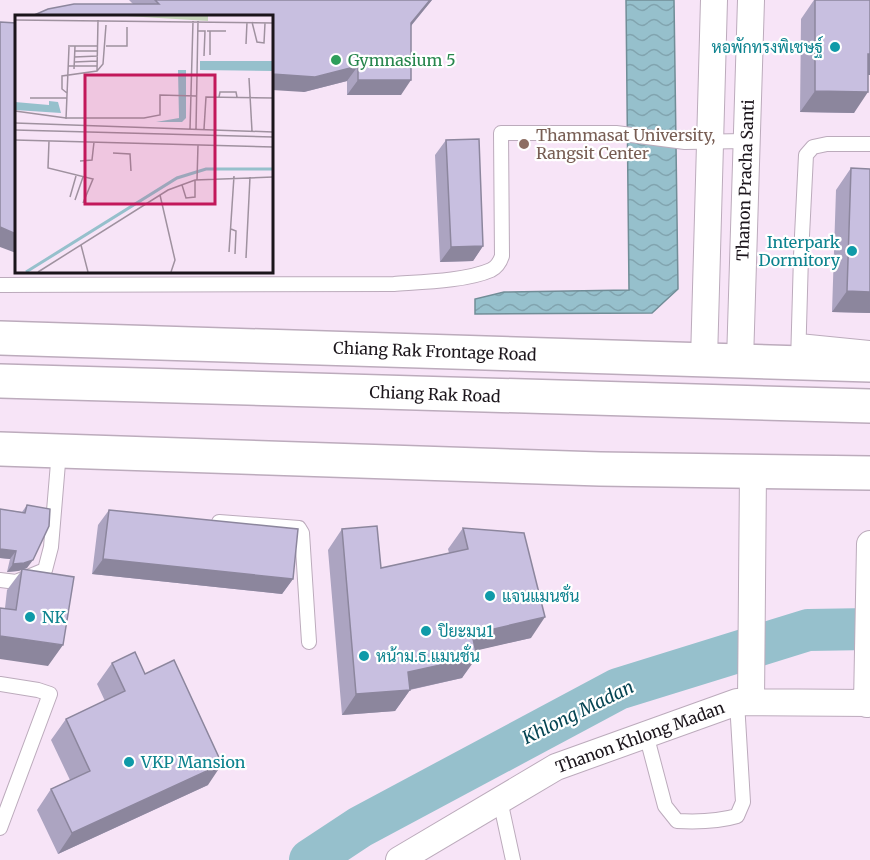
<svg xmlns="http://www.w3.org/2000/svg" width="870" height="860" viewBox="0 0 870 860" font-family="Merriweather,Sarabun,serif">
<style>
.water{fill:url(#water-waves);stroke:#718d97;stroke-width:1.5}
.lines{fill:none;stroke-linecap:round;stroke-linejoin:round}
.river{stroke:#96c0cc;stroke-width:42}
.lane-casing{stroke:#bcabbc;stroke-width:16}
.street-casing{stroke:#bcabbc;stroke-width:28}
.secondary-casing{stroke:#bcabbc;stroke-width:36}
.lane{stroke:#fff;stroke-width:14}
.street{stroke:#fff;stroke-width:26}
.secondary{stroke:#fff;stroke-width:33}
.wall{fill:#aca4c1}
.shaded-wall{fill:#8c869d}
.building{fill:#c8bfe0;stroke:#8c869d;stroke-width:1.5}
.culture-dot{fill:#0f9aa8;stroke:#fff;stroke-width:2}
.leisure-dot{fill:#2e9e5b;stroke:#fff;stroke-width:2}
.education-dot{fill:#8d6e63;stroke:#fff;stroke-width:2}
.labels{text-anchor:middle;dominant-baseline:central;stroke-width:4.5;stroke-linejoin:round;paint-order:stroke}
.culture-label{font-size:16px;fill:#0d838f;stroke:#fff;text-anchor:start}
.leisure-label{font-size:16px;fill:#27864d;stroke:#fff;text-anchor:start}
.education-label{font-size:16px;fill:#785e54;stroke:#fff;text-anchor:start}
.street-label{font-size:16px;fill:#1b151b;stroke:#fff}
.water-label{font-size:18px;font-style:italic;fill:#064553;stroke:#fff}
.inset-river{fill:none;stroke:#96c0cc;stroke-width:3}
.inset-road{fill:none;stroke:#9f919f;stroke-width:1.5}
.view{fill:#c2185b;fill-opacity:0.15;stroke:#c2185b;stroke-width:3}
.inset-edge{fill:none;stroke:#1b151b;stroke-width:3}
</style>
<defs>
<pattern id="water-waves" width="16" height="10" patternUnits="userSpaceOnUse" patternTransform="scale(1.5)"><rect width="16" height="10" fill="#96c0cc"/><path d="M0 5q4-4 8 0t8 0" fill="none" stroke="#81a4af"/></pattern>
</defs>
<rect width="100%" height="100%" fill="#f7e4f7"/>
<path class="water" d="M626,0H674L678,289L652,313L475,314V299L504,292L629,290Z"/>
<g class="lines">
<path class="river" d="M310,860L360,827L618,689L808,630L870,629"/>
<defs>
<path id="lane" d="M0,285L394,284C421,282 466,281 491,270C497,267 500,262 502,256L501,133H616L685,142L746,141
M799,341L870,348
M798,363L801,256L806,155L813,147L827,144H870
M219,522L299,528L302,533L309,642
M0,580L16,582L45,570L51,547L59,451
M0,684L38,690L50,694L0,828
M646,734L665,806L677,821C697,822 717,822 737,816L743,802L737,702
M500,800L513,860"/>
<path id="street" d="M704,360L714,0
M740,361L751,0
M751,702L753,471
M867,704L870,544
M399,860L556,767L737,702L870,703"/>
<path id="secondary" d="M0,338L870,365
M0,381L870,406
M0,449L600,469L870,473"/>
</defs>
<use href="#lane" class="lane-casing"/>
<use href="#street" class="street-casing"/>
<use href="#secondary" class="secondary-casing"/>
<use href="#lane" class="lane"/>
<use href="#street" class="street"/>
<use href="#secondary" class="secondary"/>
</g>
<path class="wall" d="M129,0H432L411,26L401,95H347V81L304,92L133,4Z
M814,0H870V75H868L854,113L800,112L801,19Z
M446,140L483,246L473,261L440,262L435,155Z
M851,168L870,313L832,312L836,190Z
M27,505V568L23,569L48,666L5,608L7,590L22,570L18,571L7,572L10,559L0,558V509L22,512Z
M109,510L293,579L282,594L92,574L98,525Z
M463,528L531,638L476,650L462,678L410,690L395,711L342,715L328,550L342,529L381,568L449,553L448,549Z
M112,663L145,674L208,785L58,854L37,810L51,789L70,780L51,740L66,719L105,701L97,684Z"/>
<path class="shaded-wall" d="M430,0H432L400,39L411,23Z
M868,54H870V75H854Z
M358,66L347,81L304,92L272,90V74Z
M358,80H411L401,95H347Z
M815,91L868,92L854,113L800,112Z
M0,227L16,234V253L0,247Z
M483,246L473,261L440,262L451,247Z
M847,291L870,292V313L832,312Z
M0,549L16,551L10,559L0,558Z
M103,559L293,579L282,594L92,574Z
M33,560L27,568L18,571L7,572L13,564Z
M545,617L531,638L457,655L472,634Z
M0,636L63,645L48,666L0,659Z
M477,657L462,678L408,690H410L395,711L342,715L356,694L408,672Z
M222,764L208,785L58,854L72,833Z"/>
<path class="building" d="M155,0H430L411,23V80H358V66L315,77L272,74V16H32L48,9L74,4H159Z
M815,0H870V54H868V92L815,91Z
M0,22L16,23V234L0,227Z
M479,139L483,246L451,247L446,140Z
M851,168L870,169V292L847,291Z
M27,505L50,509L49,526L33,560L24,563L13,564L16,551L0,549V509L25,513Z
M109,510L298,529L293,579L103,559Z
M377,526L381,568L468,549L463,528L524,533L545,617L472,634L477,657L408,672L410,690L356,694L342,529Z
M22,569L74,577L63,645L0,636V608L16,610Z
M135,652L145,674L174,660L222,764L72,833L51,789L90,771L66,719L125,691L112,663Z"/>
<g class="culture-dot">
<circle cx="835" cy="47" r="6"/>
<circle cx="852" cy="251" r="6"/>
<circle cx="490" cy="596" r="6"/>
<circle cx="30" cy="617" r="6"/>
<circle cx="426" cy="631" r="6"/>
<circle cx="364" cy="656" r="6"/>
<circle cx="129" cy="762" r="6"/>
</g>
<circle class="leisure-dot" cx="336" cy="60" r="6"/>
<circle class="education-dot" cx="524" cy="144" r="6"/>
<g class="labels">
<g class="culture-label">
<text x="823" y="47" text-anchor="end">หอพักทรงพิเชษฐ์</text>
<text x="840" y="242" text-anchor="end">Interpark<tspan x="840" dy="18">Dormitory</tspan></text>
<text x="502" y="596">แจนแมนชั่น</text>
<text x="42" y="617">NK</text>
<text x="438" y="631">ปิยะมน1</text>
<text x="376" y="656">หน้าม.ธ.แมนชั่น</text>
<text x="141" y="762">VKP Mansion</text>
</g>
<g class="leisure-label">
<text x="348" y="60">Gymnasium 5</text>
</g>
<g class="education-label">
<text x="536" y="135">Thammasat University,<tspan x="536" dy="18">Rangsit Center</tspan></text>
</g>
<g class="street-label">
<text transform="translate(745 180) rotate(-88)">Thanon Pracha Santi</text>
<text transform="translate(435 351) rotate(2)">Chiang Rak Frontage Road</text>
<text transform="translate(435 394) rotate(2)">Chiang Rak Road</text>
<text transform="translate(640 737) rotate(-20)">Thanon Khlong Madan</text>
</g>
<g class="water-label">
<text transform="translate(578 712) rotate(-26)">Khlong Madan</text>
</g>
</g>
<g transform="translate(15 15)">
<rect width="258" height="258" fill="#f7e4f7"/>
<path d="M112,1H193V6Z" fill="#c6d5ba"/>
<path d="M185,46H258V56L185,55ZM163,55H171V103L167,107H141L164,103ZM34,86L43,87L46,98L0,95V87L34,90Z" fill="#96c0cc"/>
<path class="inset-river" d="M11,257L162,163L191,154H258"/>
<path class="inset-road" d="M0,5L258,8M237,7L242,27L249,28L250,8M183,16H190L189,41M192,16H211M231,29L232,7M53,31H83M91,31H112V12M60,36H83M195,40V16M59,42L83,41M59,47L82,46M53,51H82M59,54L60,31M82,56L83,5M234,63L237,116M52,78L47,74V61L82,56L88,49L91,10M204,82L205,77H221L222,82M15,83H52M0,96L51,103H129L145,100V80L181,81M51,104L54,32M0,108L258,117M175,114L178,6M181,114L183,6M189,114L191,82L258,83M0,115L258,122M0,125L258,132M34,126L33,153L78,164L68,188M98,138L115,139L116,156M65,146L77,145L79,127M182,165L183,130M200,165V131M167,170L171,183L180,182V165M145,180L160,245L156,257M55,182L61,161M60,185L68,162M216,214L221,216L220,239M66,230L73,257M214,237L219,161M231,243L235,162M23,257L153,175L180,165L258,162"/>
<path class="view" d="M70,60H200V189H70Z"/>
<rect width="258" height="258" class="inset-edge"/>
</g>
</svg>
